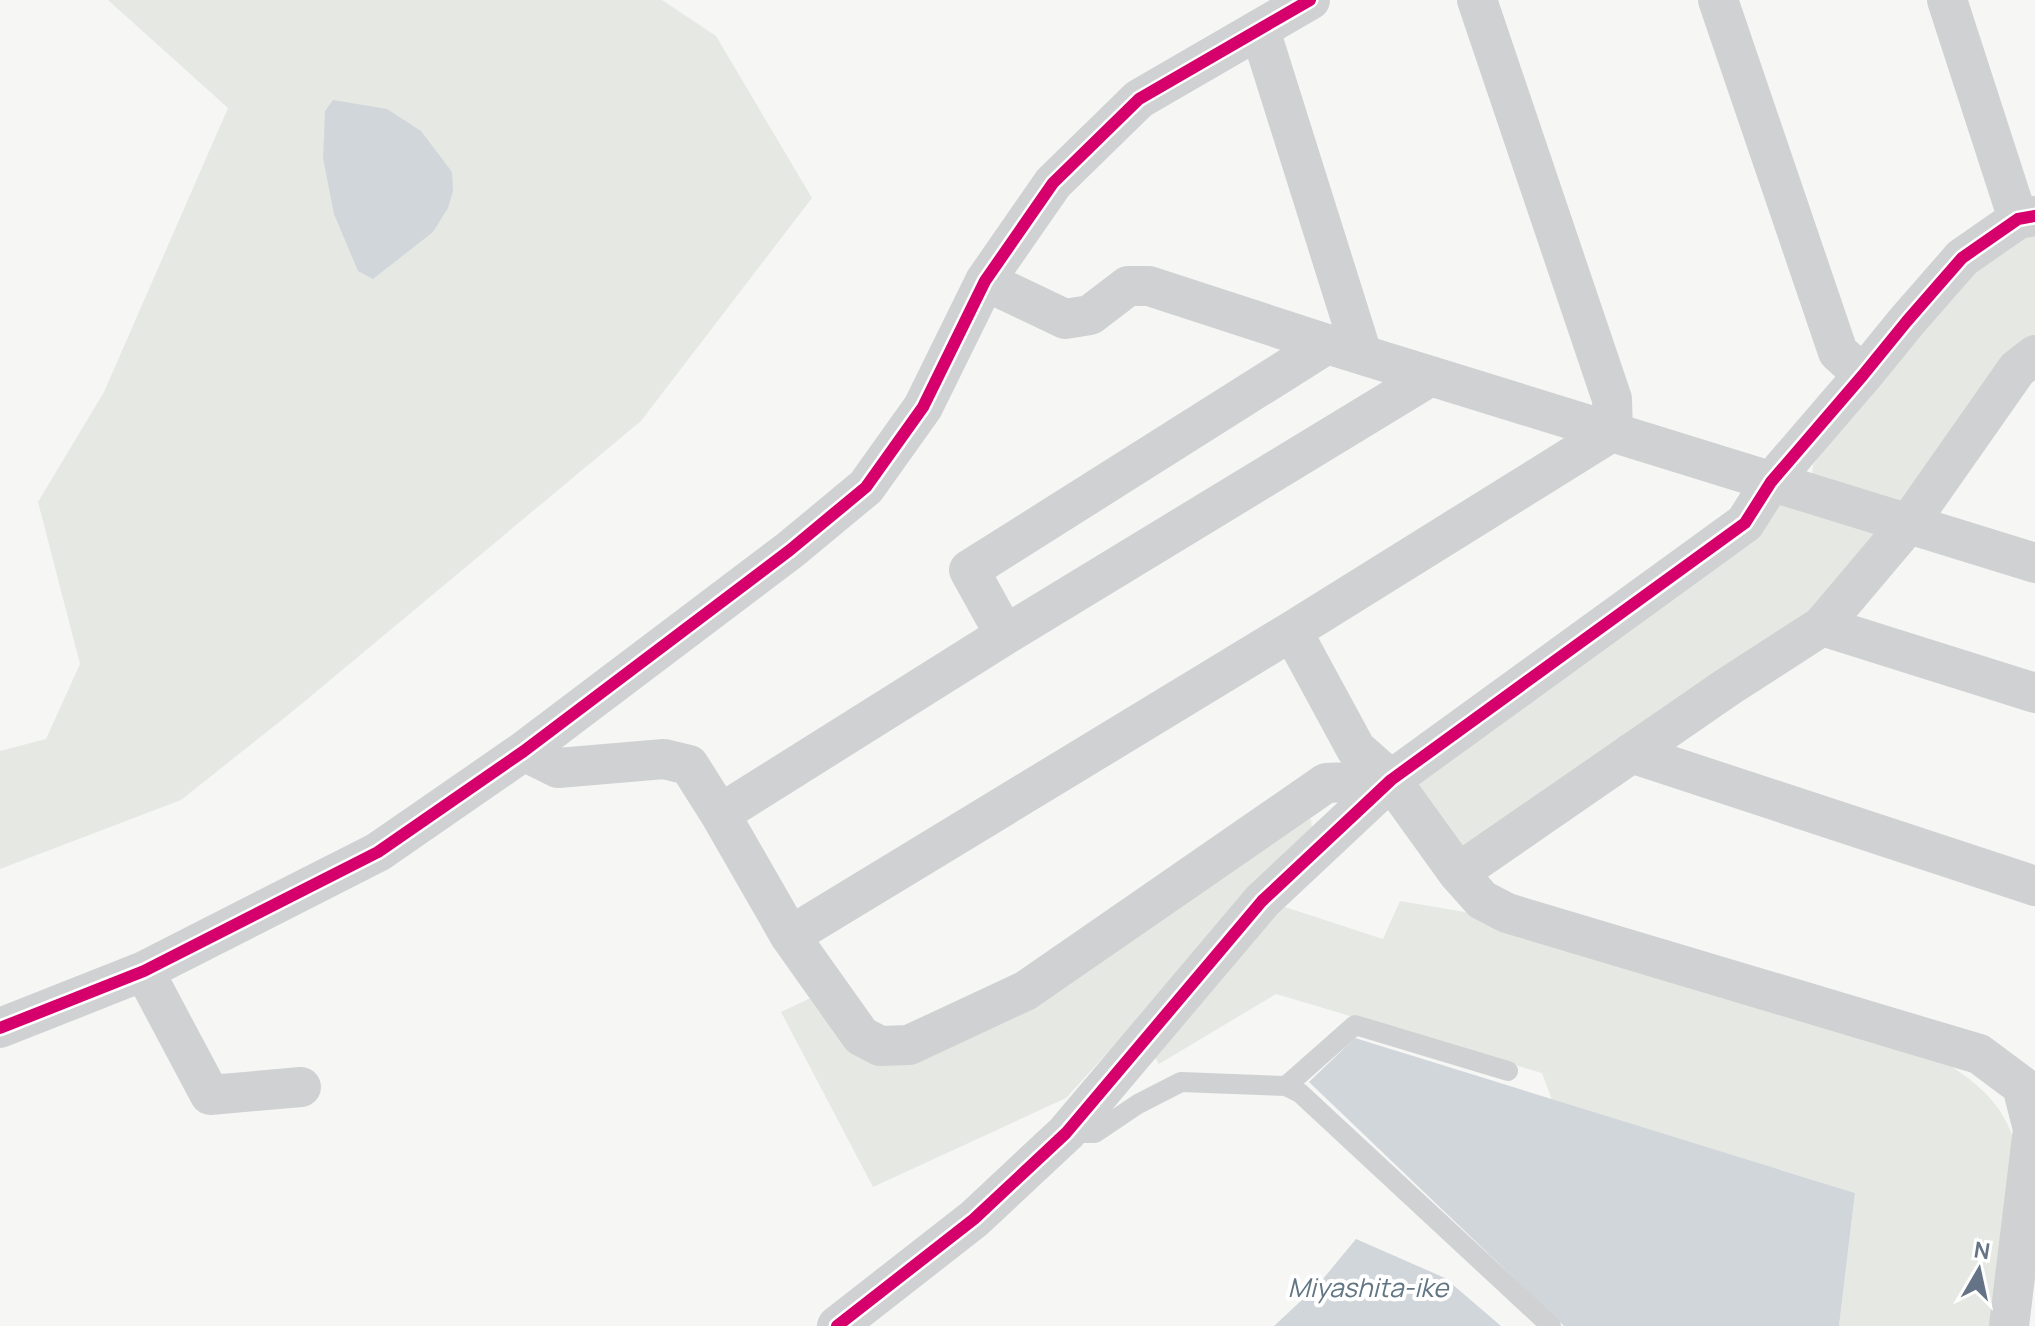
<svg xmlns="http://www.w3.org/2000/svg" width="2035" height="1326" viewBox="0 0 2035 1326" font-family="Manrope,sans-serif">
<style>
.green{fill:#e6e9e3}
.water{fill:#d0d6da}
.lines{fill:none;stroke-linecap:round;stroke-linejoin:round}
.service{stroke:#d0d1d2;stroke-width:20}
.minor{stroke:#d0d1d2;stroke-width:40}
.cycleway-casing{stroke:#fff;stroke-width:17}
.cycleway{stroke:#d6006c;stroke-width:12}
.labels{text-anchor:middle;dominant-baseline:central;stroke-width:8;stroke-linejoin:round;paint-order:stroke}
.water-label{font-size:26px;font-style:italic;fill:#617583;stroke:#fff}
</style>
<rect width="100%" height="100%" fill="#f6f6f5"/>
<path class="green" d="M108,0H662L716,36L812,198L641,421L293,711L181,800L0,869V751L46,739L80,664L38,502L104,392L228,108Z
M2035,230V342L1898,505L1812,480L1813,465L1871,383L1966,268Z
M1793,503L1876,531L1815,620L1476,850L1458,847L1415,789L1421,776L1769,507Z
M1311,819L1312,828L1066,1098L873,1187L781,1012L821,993L881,1058L1303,820Z
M1400,901L1465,912L1951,1066C1989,1092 2004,1108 2019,1153L1997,1326H1839L1855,1193L1552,1100L1542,1073L1276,994L1159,1064L1148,1045L1279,905L1383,939Z"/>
<path class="water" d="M333,100L387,109L421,131L452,172L453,191L448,208L433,232L373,279L358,271L334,214L323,158L325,111Z
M1355,1038L1855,1193L1839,1326H1564L1309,1082Z
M1356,1239L1445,1278L1501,1326H1274L1318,1285Z"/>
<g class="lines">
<path class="service" d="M1286,1086L1355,1025L1508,1071
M1066,1133H1095L1138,1104L1181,1082L1286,1086L1300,1093L1551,1326"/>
<path class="minor" d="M1718,0L1838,352L1863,375
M1947,0L2018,219
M1260,30L1362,354
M985,281L1065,319L1090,315L1128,286H1149L1327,344L2035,563
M1822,626L2035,693
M1292,631L1356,749L1391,780L1458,873L1482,900L1507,913L1979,1054L2022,1086L2033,1129L2009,1326
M1005,635L969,570L1327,344
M524,751L558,768L664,759L689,765L720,814L790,936L861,1036L880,1046L909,1045L1025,991L1326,783L1391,780
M1631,753L2035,886
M720,814L1005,635L1431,376
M1458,873L1729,686L1822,626L1909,523L2017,369L2035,355
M790,936L1292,631L1613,431L1612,399L1477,0
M144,971L210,1095L301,1087
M0,1028L144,971L378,852L524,751L790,550L866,487L923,407L985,281L1053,183L1139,99L1310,0
M837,1326L974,1219L1066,1133L1262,901L1391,780L1745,523L1771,482L1863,375L1907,321L1962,258L2018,219L2035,216"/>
<defs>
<path id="cycleway" d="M0,1028L144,971L378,852L524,751L790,550L866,487L923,407L985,281L1053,183L1139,99L1310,0
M837,1326L974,1219L1066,1133L1262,901L1391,780L1745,523L1771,482L1863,375L1907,321L1962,258L2018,219L2035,216"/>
</defs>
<use href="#cycleway" class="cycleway-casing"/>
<use href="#cycleway" class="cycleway"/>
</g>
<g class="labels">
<g class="water-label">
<text x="1368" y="1287">Miyashita-ike</text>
</g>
</g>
<g transform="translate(1979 1270) rotate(9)" stroke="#ffffff" stroke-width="6" paint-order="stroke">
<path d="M0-6L14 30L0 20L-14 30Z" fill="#657386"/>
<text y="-12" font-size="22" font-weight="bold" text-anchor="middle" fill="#657386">N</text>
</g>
</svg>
